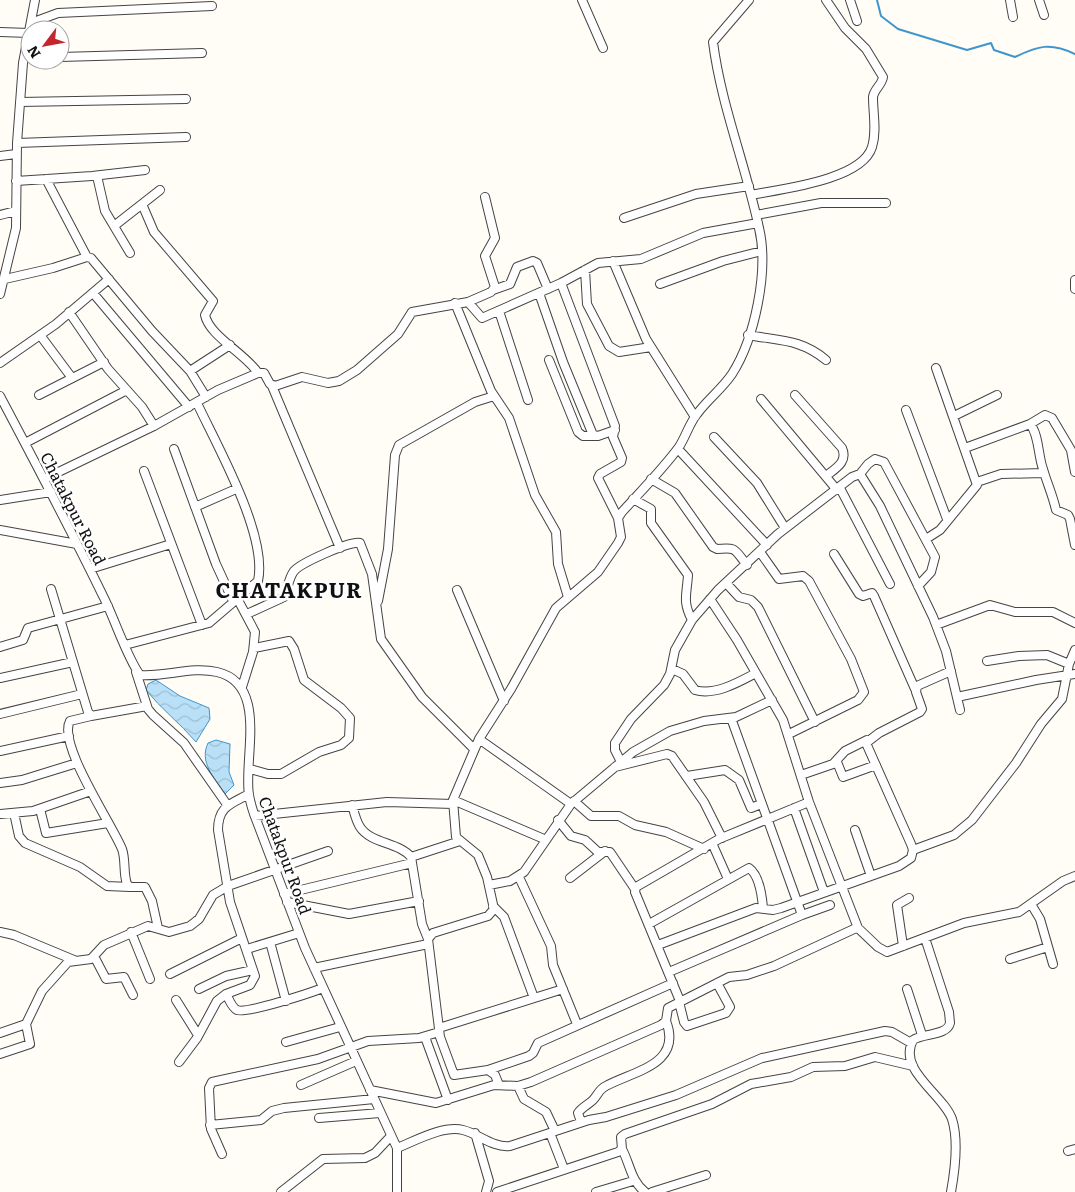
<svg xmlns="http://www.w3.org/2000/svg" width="1075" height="1192" viewBox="0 0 1075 1192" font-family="Literata,serif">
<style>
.water{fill:url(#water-waves);stroke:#3f96cf}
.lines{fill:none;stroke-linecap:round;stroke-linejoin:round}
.stream{stroke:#3f96cf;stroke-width:2}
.street-casing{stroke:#444;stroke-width:10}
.street{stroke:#fff;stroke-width:8}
.labels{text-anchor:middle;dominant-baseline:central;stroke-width:5;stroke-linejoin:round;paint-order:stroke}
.street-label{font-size:16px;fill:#111;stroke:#fff}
.district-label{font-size:21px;font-weight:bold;letter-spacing:1px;fill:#111;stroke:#fff}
</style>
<defs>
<pattern id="water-waves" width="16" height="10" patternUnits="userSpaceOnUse" patternTransform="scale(1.25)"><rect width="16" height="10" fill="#b9e0f7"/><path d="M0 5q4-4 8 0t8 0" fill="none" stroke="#9ebfd3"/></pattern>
</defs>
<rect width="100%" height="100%" fill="#fffdf5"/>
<path class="water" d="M156,680L180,696L209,708L210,719L196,742C180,723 161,709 146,690L148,684Z
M216,740L230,744L229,772L234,785L225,794C214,778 199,762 208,743Z"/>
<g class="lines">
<path class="stream" d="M877,0L881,16L898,29L967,50L991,43L994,50L1015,57C1038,46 1050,42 1075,54"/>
<defs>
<path id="street" d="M582,0L603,48
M850,0L857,21
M1010,0L1013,17
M1039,0L1044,15
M31,23L58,13L212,6
M0,32L29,33
M60,57L202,53
M20,102L186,99
M17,143L186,137
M0,156L16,154
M97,176L105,211L130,253
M46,179L87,257
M16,181L92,176L145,170
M751,195C781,189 862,180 872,147C877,131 873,114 873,97C874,89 882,85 883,77L866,49L845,28L826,0
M142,204L154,232L213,301L205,315C209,336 246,354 258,373
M0,215L16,211
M756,215L821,203H886
M624,218L696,194L749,186
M114,226L160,190
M613,261L646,339L695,417
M585,270L587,304L609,346L619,352L651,347
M5,279L53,268L87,257L91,258L152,331L190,371L206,397
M1075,280V289
M561,283L615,426L613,437L622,458L621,462L600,474L598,478L618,518
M660,284L723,261L762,251
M493,290L510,284L517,267L533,261L537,263L548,289
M93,293L189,407
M539,293L563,362L593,435L598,436L615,430
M0,294L16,228L17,143L23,63L35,0
M468,302L491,292L495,287L485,256L495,238L485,197
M455,303L491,391L509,418L535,495L556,532L558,564L568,597
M499,311L528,400
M69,312L108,369L142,407L154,426
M40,335L72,378
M748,335C780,341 801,339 826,360
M549,360L578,432L583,436H595
M0,363L56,324L109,279
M190,371L230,345
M272,386L340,548
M39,395L104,362
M795,395L842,448C848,462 836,468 826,476
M0,396C35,462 70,528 103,596C114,617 127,658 140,675C166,677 192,666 217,672C269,684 243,759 249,795C250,801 252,808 254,814L305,948L397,1148V1192
M761,399L837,490
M906,410L947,519
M954,416L997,395
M1030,424L1045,415L1052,418L1071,450L1075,472
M714,437L757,483L785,528
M25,443L127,390
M965,448L1030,424C1039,434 1038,456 1043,469C1047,483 1053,496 1056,510L1068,515L1070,519L1075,545
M174,449L216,564L233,601
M678,449L767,545
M144,471L202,625
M860,474L868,464L875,459L884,462L935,557L931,572L918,586
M44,479L154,426L218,390L258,373H264L270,384L275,386L302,377L328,383L339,381L357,370L398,334L412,312L468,302L482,318L561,283L598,263L641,259L703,233L758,223
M651,479L675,493L713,547L717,549C737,547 734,549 747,565
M977,482L1001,474L1044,473
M840,488L890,584
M633,499L651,509V523L688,575C687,594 682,601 692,620
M0,500L51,492
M195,507L236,489
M0,530L77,544
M926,539L940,530L977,485L936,368
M760,552L779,579L803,576L809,581L851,659L864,692L858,700L789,734
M834,554L859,594L863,596L872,593L874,596L915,689
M90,569L171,544
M726,583L739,597L751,600L758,607L815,722
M51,589L88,712L91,716L147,706
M457,590L504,701
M237,598L255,632L253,652L242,687
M710,599L737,640L783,720L809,802L858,928
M378,601L388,549L395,455L399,445L475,402L494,396
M247,614L284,597C288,589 288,579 294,571C301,563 349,541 360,543L372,574L381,639L422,697L474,749
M936,625L990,605L1015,612H1053L1075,623
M125,645L209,623L258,581C268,535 217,446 197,403
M0,647L23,640L28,628L108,606
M987,661L1019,656L1047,655L1069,664
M672,669L683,674L695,690C715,696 739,682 756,673
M136,672L148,709L153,715L184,743L228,806
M0,678L73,662
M957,697L1036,680L1075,674
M0,714L82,694
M91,716L70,721C57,744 112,824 122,849C126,860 123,873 127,884L130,887H145L152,901L158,928
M479,739L571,804
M0,751L69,736
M621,762L615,750V743L631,719L664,685L670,674L675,650L692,620L718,590L778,534L852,477L860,474L880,506L933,617L946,651L960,710
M837,762L843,777L876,765
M615,767L667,754L672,756L704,802L722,838
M250,769L268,774H281L319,752L341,745L349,738L350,718L341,708L304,680L294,649L289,641L254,648
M801,775L833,764L845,751L867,740
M687,776L725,770L739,780L751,808L761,804
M0,783L22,780L77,763
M453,800L544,839
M574,801L591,816H619L635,825L666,832L704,849
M352,805C354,812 356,821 360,827C371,844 399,842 411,857L422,924L428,939
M794,808L824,892
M40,809L46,833L108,823
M14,813L19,836L25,843L80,867L107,886L130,887
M0,814L33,811L91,791
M255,816L387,802L453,804
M558,820L571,836L585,840L598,852H610L635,889
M855,830L871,876
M712,843L728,879
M913,850L954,835L972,820L1016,763L1041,724L1062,699L1069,664L1075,650
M411,857L460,841
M519,877L551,946L553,965L577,1024
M570,878L605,851
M489,885L510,881L524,872L571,804L633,752L670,731L704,721L736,717L772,700
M284,894L412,863
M287,902L349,914L419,901
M1031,904L1040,919L1053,964
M493,906L504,917L534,998
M802,915L830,905
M649,924L749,868C759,875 762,896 763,908
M0,932L14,935L74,960
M131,932L150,979
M925,938L949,1012L950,1023C947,1036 923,1033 913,1040C897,1070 943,1094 952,1119C959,1141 955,1170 951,1192
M270,942L286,1001
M658,945L756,908L773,910L781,908L899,866L911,858L913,850L911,844L866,743L879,733L920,712L922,709L916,692L917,686L951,671
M903,946L897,905L909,898
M247,949L299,933
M94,956L106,979L124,977L133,995
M1010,959L1048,947
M314,968L428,944
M669,972L802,915L731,718
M170,974L242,938
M199,989L226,976L253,970
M907,989L922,1035
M226,994C229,999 232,1008 237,1010C246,1014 310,993 323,988
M176,1000L198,1035
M680,1001L635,892L636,887L719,839L809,802
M679,1002L684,1022L687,1026L726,1013L730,1007L717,983
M439,1028L563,989
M0,1033L26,1024L42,991L68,962L91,959L104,945L148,926L169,932L190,926L199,919L213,895L228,886L328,851
M425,1037L448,1100
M286,1042L340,1027
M0,1054L30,1044L26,1024
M179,1062L197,1038L217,1001L226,994L250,985L255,976L230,902L218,830C218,806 231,804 249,794
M488,1070L529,1056L533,1053L538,1043L673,983
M301,1085L356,1061
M499,1085L495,1075L488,1070L454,1075L440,1037L428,939L433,933L488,916L494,909L487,877L478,855L456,837L453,800L479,739L511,689L556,608L598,572L618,543L621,537L618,518L622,512C641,491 662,470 679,447C686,436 689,424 697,414C707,400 722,389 732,374C755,338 769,270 759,228C746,166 721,105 713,42L749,0
M518,1086L524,1099L546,1112L555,1131
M370,1090L436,1103L494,1085L518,1086L531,1082L661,1025L666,1021L668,1008L729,977L747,975L774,966L854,929L858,928L878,947L887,952L964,923L1019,912L1063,881L1075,876
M319,1118L380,1113
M581,1122L578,1113C582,1107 588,1105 593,1100C598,1095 599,1089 606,1086C633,1071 683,1065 666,1021
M210,1125L261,1120L272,1111L284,1108L374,1099
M475,1133L489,1181L486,1192
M550,1133L564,1169
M397,1148C415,1141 443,1125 463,1130C479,1134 493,1148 510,1146L589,1120L606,1117L676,1095L762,1058L885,1031L892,1032L911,1043
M622,1149C630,1164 631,1181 645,1192
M1068,1151L1075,1149
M222,1154L211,1129L209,1088L212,1082L318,1059L368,1041L419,1038L439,1032
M281,1192L323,1159L365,1158L375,1153L391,1136
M497,1192L618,1152L622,1149L621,1137L625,1134L712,1104L751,1084L791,1077L813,1067L845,1066L875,1057L913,1066
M596,1192L633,1181
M652,1192L706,1175"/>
</defs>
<use href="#street" class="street-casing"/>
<use href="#street" class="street"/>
</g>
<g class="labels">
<g class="street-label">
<text transform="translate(74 508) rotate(63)">Chatakpur Road</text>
<text transform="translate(286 855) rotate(70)">Chatakpur Road</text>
</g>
<g class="district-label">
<text x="289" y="588">CHATAKPUR</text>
</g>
</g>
<g transform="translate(45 45) rotate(238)"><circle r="24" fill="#ffffff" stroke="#a0a0a0"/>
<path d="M0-4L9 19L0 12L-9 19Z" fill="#c4262e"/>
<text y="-8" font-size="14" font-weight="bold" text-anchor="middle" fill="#111111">N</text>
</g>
</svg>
